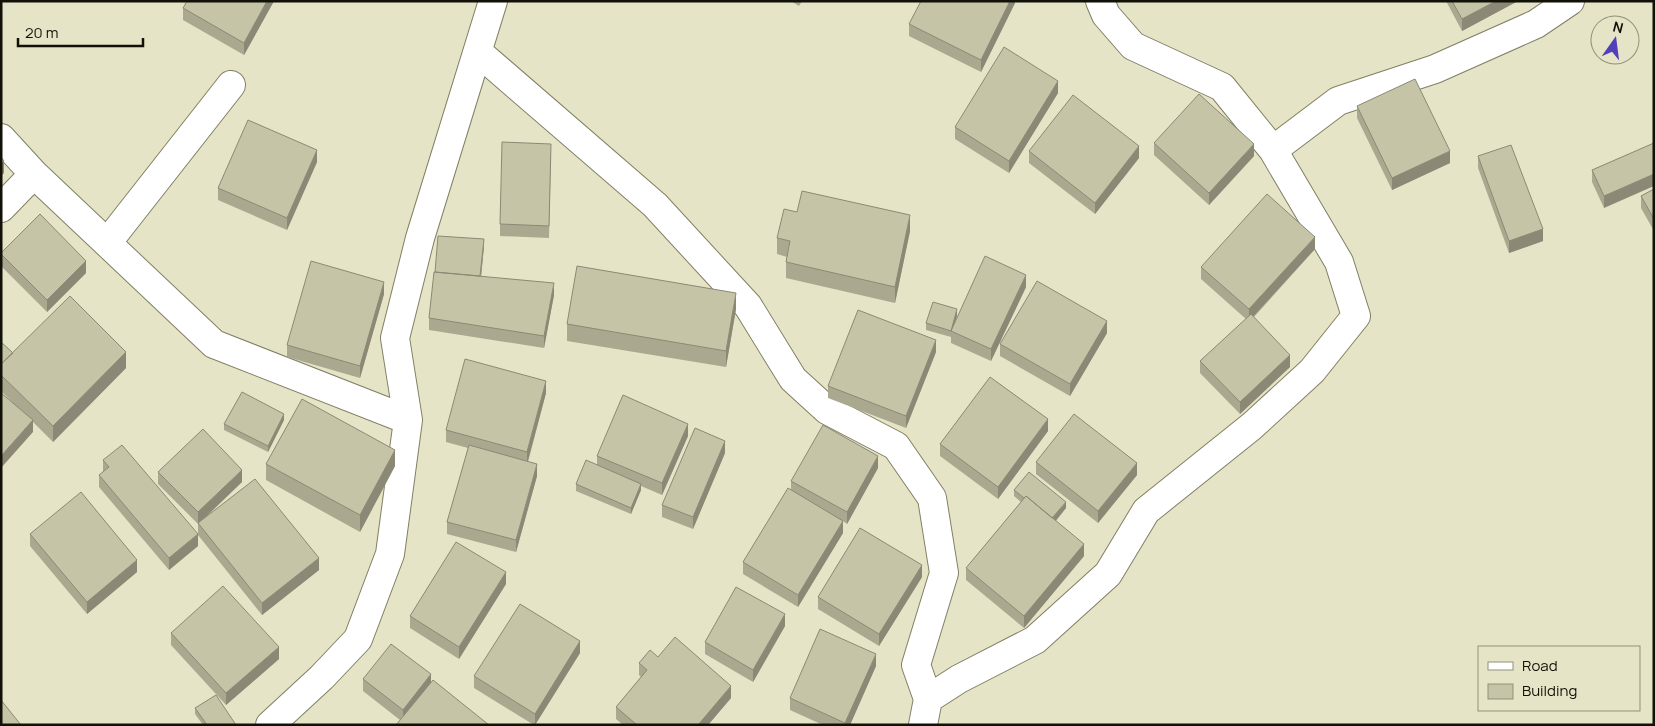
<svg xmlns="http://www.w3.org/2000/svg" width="1655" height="726" viewBox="0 0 1655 726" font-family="Manrope,sans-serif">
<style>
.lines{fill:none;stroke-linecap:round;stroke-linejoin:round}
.minor-casing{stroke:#817f64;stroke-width:30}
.minor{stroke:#fff;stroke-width:28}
.wall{fill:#aaa990}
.shaded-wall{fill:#8b8975}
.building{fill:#c6c4a7;stroke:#8b8975}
</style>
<rect width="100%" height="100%" fill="#e6e4c6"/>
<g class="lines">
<defs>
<path id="minor" d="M478,52L655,205L748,306L793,379L827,410L896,446L932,498L944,573L916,665L928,699
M1,138L34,174
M1273,150L1338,101L1435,69L1536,24L1570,1
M1,208L34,174L214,344L408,420
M107,243L231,85
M270,725L322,677L358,639L390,554L408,420L395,338L420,238L493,1
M923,725L928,699L959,679L1035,640L1108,574L1146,511L1252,426L1312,371L1356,316L1339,262L1273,150L1222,87L1133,46L1106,15L1100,1"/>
</defs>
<use href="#minor" class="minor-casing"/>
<use href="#minor" class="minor"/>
</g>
<path class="wall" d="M274,1L244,55L183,20V8Z
M791,1H802L799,6Z
M1015,1V3L981,72L909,36V24Z
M1446,1H1518L1462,31Z
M1058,93L1009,173L955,139V127Z
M1357,106L1450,163L1392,190L1357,118Z
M1154,143L1254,156L1209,205L1154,155Z
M1654,143L1604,208L1592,182V170Z
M1029,151L1139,158L1095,214L1029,163Z
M551,156L549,238L500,236V224Z
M1478,156L1543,241L1509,253L1478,168Z
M317,162L287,230L218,200V188Z
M1654,189V231L1641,208V196Z
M797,212L910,231L895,303L786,278V262L787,257L777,254V238Z
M484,246L481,276L554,295L544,348L429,330V318Z
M1315,249L1254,317L1290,367L1240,414L1200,373V361L1246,319L1201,279V267Z
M1,253L86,273L47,312L1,266Z
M1026,287L991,361L951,343V335V337L926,330V323L957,316L955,322Z
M384,294L360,378L287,357V345Z
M736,309L726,367L567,341V324Z
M1107,333L1070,396L1000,356V344Z
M1,342L13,353L126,368L53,442L33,422V432L14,404L1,391Z
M936,352L906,428L828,398V386Z
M546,393L528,462L537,476L516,552L447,534V522L468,448L446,442V430Z
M284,420L268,452L224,430V424Z
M1048,431L998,499L940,456V444Z
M688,436L662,495L641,486V490L631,514L576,491V484L597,465V456Z
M725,453L693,529L662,517V505Z
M103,460L198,546L169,570L99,487V475L103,472Z
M1036,462L1137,475L1098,523L1036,474Z
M266,464L395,466L360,532L266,480Z
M878,468L847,524L843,521V533L798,607L743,574V562L791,490V481Z
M158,472L242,482L202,521L319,570L262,615L198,535V524L158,484Z
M1014,490L1066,508L1056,521L1084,556L1024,628L966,580V568L1021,502L1014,496Z
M30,534L137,572L87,614L30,546Z
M922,577L879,646L818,609V597Z
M506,584L459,659L410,628V616Z
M785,626L753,682L705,654V642Z
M171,633L279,659L226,705L171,645Z
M580,653L535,725H534L474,688V676Z
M658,657L731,698L708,725H623L616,719V707L641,677L639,675V663Z
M876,666L850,725H823L790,710V698Z
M363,679L431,683L400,720L363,691Z
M195,708L236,725H203L195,714Z"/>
<path class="shaded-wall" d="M267,1H274L244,55V43Z
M1010,1H1015V3L981,72V60Z
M1496,1H1518L1462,31V19Z
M1058,81V93L1009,173V161Z
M1254,144V156L1209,205V193Z
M1139,146V158L1095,214V203Z
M317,150V162L287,230V218Z
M1450,151V163L1392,190V178Z
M4,161V173L1,176V164Z
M1654,174V186L1604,208V196Z
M910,215V231L895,303V287Z
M1543,229V241L1509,253V241Z
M1315,237V249L1249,321V309Z
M484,239V246L480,288V282Z
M86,261V273L47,312V300Z
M1026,275V287L991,361V349Z
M384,282V294L360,378V366Z
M554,283V295L544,348V336Z
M736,293V309L726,367V351Z
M957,309V316L952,332L951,331V337V331Z
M1107,321V333L1070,396V384Z
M936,340V352L906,428V416Z
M126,352V368L53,442V426Z
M1290,355V367L1240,414V402Z
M546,381V393L527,464V452Z
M284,414V420L268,452V446Z
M1048,419V431L998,499V487Z
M33,420V432L1,468V456Z
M688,424V436L662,495V483Z
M725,441V453L693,529V517Z
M395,450V466L360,532V515Z
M878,456V468L847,524V512Z
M1137,463V475L1098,523V511Z
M537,464V476L516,552V540Z
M242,470V482L198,524V512Z
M641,484V490L631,514V508Z
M1066,502V508L1051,526V520Z
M843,521V533L798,607V595Z
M198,534V546L169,570V558Z
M1084,544V556L1024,628V616Z
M319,558V570L262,615V603Z
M137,560V572L87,614V602Z
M922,565V577L879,646V634Z
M506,572V584L459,659V647Z
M785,614V626L753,682V670Z
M580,641V653L535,725V714Z
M279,647V659L226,705V693Z
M876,654V666L850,725H845V723Z
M431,674V686L403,722V710Z
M731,686V698L708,725H698Z"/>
<path class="building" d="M187,1H267L244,43L183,8Z
M921,1H1010L981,60L909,24Z
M1452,1H1496L1462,19Z
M1004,47L1058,81L1009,161L955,127Z
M1415,79L1450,151L1392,178L1357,106Z
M1199,94L1254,144L1209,193L1154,143Z
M1073,95L1139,146L1095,203L1029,151Z
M248,120L317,150L287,218L218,188Z
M502,142L551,144L549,226L500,224Z
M1654,143V174L1604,196L1592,170Z
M1511,145L1543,229L1509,241L1478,156Z
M1,157L4,161L1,164Z
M1654,189V219L1641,196Z
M802,191L910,215L895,287L786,262L790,241L777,238L784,209L797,212Z
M1267,194L1315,237L1249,309L1201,267Z
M40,214L86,261L47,300L1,254V253Z
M438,236L484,239L480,276L435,272Z
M985,256L1026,275L991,349L951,331Z
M311,261L384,282L360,366L287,345Z
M577,266L736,293L726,351L567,324Z
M434,272L554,283L544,336L429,318Z
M1037,281L1107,321L1070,384L1000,344Z
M70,296L126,352L53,426L1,375V364Z
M933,302L957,309L951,331L926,323Z
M858,310L936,340L906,416L828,386Z
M1251,314L1290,355L1240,402L1200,361Z
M1,342L13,353L1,364Z
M465,359L546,381L527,452L446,430Z
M990,377L1048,419L998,487L940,444Z
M242,392L284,414L268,446L224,424Z
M1,393L33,420L1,456Z
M623,395L688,424L662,483L597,456Z
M302,399L395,450L360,515L266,464Z
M1074,414L1137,463L1098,511L1036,462Z
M823,425L878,456L847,512L791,481Z
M695,428L725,441L693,517L662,505Z
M203,429L242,470L198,512L158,472Z
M122,445L198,534L169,558L99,475L109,467L103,460Z
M469,445L537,464L516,540L447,522Z
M586,460L641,484L631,508L576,484Z
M1029,472L1066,502L1052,518L1026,496L1024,498L1014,490Z
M255,479L319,558L262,603L198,523Z
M788,488L843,521L798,595L743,562Z
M81,492L137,560L87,602L30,534Z
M1026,496L1084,544L1024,616L966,568Z
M860,528L922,565L879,634L818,597Z
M456,542L506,572L459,647L410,616Z
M223,586L279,647L226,693L171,633Z
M736,587L785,614L753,670L705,642Z
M520,604L580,641L535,714L474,676Z
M820,629L876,654L845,723L790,698Z
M675,637L731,686L698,725H637L616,707L647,670L639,663L650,650L658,657Z
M391,644L431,674L403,710L363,679Z
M433,680L489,725H396Z
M216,695L236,725H207L195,708Z
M1,700L21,725H1Z"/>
<rect width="1655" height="726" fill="none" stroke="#111107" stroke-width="5"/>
<rect x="1478" y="646" width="162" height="65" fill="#e6e4c6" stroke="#91907a"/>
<rect x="1488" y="662" width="25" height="8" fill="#ffffff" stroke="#91907a"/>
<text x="1522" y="671" font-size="15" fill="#111107">Road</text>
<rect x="1488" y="684" width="25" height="15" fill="#c6c4a7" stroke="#91907a"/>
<text x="1522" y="696" font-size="15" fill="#111107">Building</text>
<g transform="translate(1615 40) rotate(14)"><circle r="24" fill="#e6e4c6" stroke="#91907a"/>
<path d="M0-4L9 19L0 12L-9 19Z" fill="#533fb7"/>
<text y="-8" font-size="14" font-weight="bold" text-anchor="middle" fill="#111107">N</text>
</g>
<path d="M18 38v8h125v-8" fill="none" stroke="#111107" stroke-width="2.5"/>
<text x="25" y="38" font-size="15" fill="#111107" stroke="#e6e4c6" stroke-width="4" paint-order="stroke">20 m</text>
</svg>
